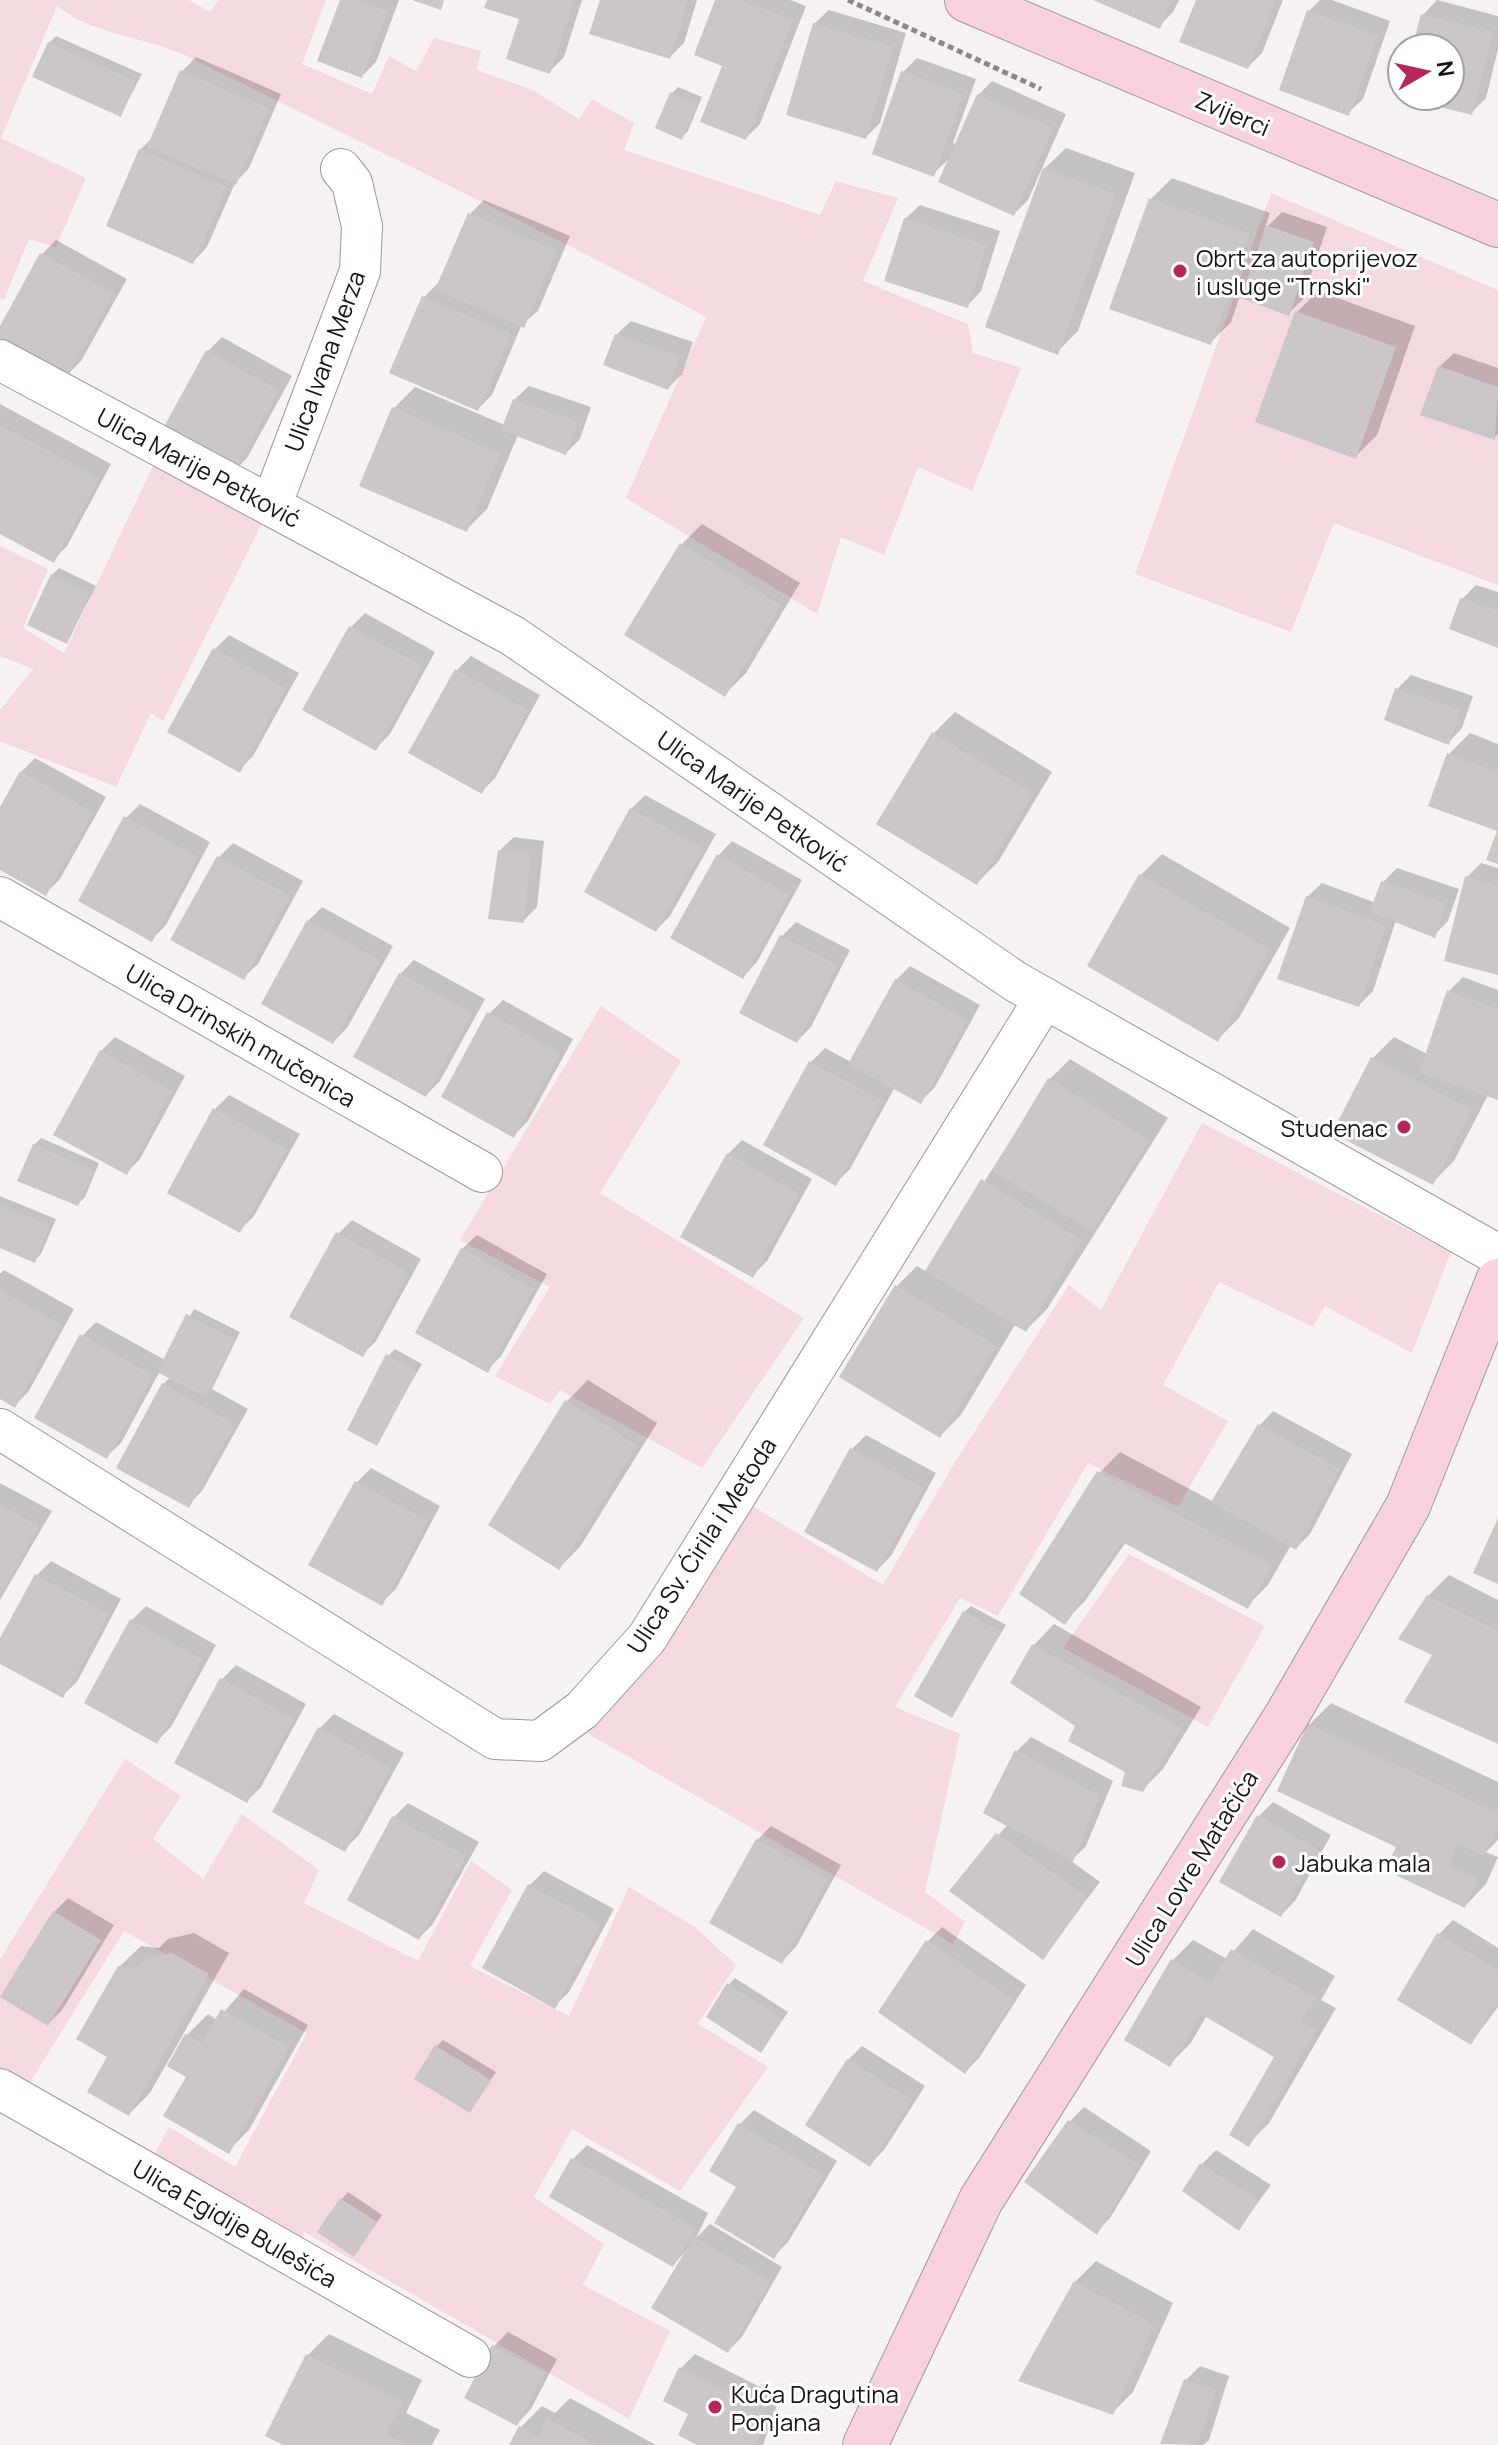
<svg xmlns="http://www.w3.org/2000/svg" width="1498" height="2445" viewBox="0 0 1498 2445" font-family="Manrope,sans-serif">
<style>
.green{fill:#f4d9de}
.shadow{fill:#0003}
.building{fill:#cbc6c7}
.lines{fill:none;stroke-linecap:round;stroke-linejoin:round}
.street-casing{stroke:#9d9999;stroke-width:42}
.secondary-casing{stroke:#9d9999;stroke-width:46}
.path{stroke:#8b8888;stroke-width:5;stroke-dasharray:6 4;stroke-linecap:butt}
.street{stroke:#fff;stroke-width:40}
.secondary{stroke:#f8d2dc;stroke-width:44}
.poi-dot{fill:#b52759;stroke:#fff;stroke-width:3}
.labels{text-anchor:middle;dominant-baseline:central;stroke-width:6;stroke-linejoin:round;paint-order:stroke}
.street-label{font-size:24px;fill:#171516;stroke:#fff}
.poi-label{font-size:24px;fill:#171516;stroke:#fff;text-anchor:start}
</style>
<rect width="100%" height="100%" fill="#f6f2f2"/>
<path class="green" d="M0,0H189L210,12L218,0H326L302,64L372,94L389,56L416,71L434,38L481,51L477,70L533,90L579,119L592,99L634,123L624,150L820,215L836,181L898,198L863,281L968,324L973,353L1021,368L972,491L918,467L884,555L841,537L817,614L626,498L706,317C535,226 360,142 186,56C145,36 92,35 57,6L1,138L86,178L56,247L29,239L4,300L0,298Z
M1271,193L1498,290V585L1334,523L1291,632L1135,574Z
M162,447L271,506L163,721L151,713L116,787L0,741V710L33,669L0,656V546L48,569L23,628L64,653Z
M601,1006L681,1061L600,1193L804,1318L702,1468L560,1390L550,1404L495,1376L550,1287L460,1240Z
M1202,1123L1451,1252L1412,1353L1325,1306L1313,1327L1219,1282L1163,1385L1228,1421L1178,1507L1088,1463L998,1616L960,1598L895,1707L960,1734L925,1892L965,1922L953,1944L587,1733L742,1500L883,1585L952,1467L1069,1285L1101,1310Z
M1129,1554L1265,1626L1208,1727L1063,1648Z
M125,1759L181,1796L153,1839L203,1879L242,1814L319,1870L304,1903L418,1961L471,1861L512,1890L470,1966L569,2016L629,1887L695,1927L736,1965L698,2024L768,2067L680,2191L572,2129L534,2197L604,2244L583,2285L670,2331L629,2419L304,2232L297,2250L149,2165L169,2127L235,2167L307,2033L124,1931L19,2100L0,2089V1959Z"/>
<path class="shadow" d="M342,0H399L376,62L362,76Z
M489,0H582L564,57L550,71L521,18Z
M602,0H697L684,43L670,57Z
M717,0H790L806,6L760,124L746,138L725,65Z
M1098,0H1179L1173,12L1159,26Z
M1198,0H1283L1262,53L1248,67Z
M1320,0H1332L1390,21L1363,99L1348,113L1309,11Z
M1437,0L1498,16V49L1486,98L1471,113L1405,96H1450V48H1414L1423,15Z
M829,10L906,33L880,123L866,137L814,24Z
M56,36L142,74L121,114L49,43Z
M196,57L281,94L249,168L235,183L207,247L193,262L140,150L154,136L182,71Z
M917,58L976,79L953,143L956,144L978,95L992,81L1066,114L1028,200L1014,214L951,157L933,174L903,72Z
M678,87L702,97L688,131L681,138L672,93Z
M1066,148L1135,173L1078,331L1057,352L1041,172Z
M1172,178L1270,213L1264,230L1282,212L1327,227L1303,299L1289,313L1240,296L1231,322L1210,343L1112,308L1151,199Z
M484,200L570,236L538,311L522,324L492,395L478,409L424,297L438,283L470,214Z
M920,205L1000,231L981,291L967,306L905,219Z
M56,240L127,279L81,361L67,375L0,338V330L42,254Z
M1318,291L1415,326L1377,435L1356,456L1297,312Z
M631,321L693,342L682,374L668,388L616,335Z
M222,337L292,376L247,458L233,472L162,433L208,351Z
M1454,353L1498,368V434L1494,438L1439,367Z
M529,386L591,407L580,439L566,453L518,435L487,509L466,530L394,408L415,387L505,425L514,400Z
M0,404L111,464L67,546L53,560L0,532Z
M702,524L800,583L746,673L725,694L681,545Z
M59,568L96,586L67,642L52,575Z
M1476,585L1498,592V646L1462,599Z
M365,613L435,652L390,734L376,748L351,627Z
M229,635L299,673L253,756L239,770L215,649Z
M471,656L540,695L495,778L481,792L457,670Z
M1411,675L1473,696L1462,728L1448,743L1397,689Z
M955,712L1052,772L998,862L977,883L934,733Z
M1470,733L1498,744V830L1449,754Z
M35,758L106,797L60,879L46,893L0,868V811L21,772Z
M645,795L716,834L670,916L656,930L631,809Z
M140,804L210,842L166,925L152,939L126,818Z
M514,837L544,841L537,907L523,921L499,851Z
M732,841L802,880L757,962L743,977L718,856Z
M233,843L303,881L258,964L243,978L173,939L219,857Z
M1162,854L1290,928L1239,1018L1218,1039L1141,875Z
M1481,863L1498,868V973L1467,877Z
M1397,868L1459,889L1448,921L1434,935L1396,920L1373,991L1359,1005L1307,897L1322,883L1376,903L1383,882Z
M322,907L393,946L347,1028L333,1042L308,921Z
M796,922L850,950L811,1027L797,1041L742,1013L782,936Z
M414,960L485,999L440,1081L426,1095L400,974Z
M910,966L980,1005L935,1087L921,1101L895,1087L850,1169L836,1183L811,1062L825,1048L851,1062L896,980Z
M1463,977L1498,990V1098L1488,1095L1454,1161L1433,1182L1373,1058L1394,1037L1427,1054L1449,991Z
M503,1000L573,1039L528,1121L514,1135L489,1014Z
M115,1037L185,1076L140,1159L126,1173L101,1051Z
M1070,1059L1168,1118L1047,1309L1026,1330L1016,1323L961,1415L940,1436L896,1287L917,1266L927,1272L1049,1080Z
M229,1095L300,1134L254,1216L240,1230L215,1109Z
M41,1138L99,1163L85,1197L78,1204L34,1145Z
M742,1140L812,1179L767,1261L753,1275L728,1154Z
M0,1196L56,1219L41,1254L35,1260L0,1246Z
M352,1220L421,1259L376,1341L362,1355L338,1234Z
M477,1235L547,1274L501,1356L487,1370L462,1249Z
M4,1270L74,1309L29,1391L15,1405L0,1397V1274Z
M194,1309L240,1332L212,1389L248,1409L202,1491L188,1505L163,1384L171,1377L160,1371L121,1443L106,1457L82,1336L96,1322L165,1360Z
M395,1349L422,1364L376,1443L388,1356Z
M588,1380L657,1423L580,1547L559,1568L490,1524L567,1401Z
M1273,1411L1352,1454L1310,1534L1296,1548L1291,1545L1268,1585L1247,1606L1126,1542L1085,1601L1064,1622L1099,1473L1120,1452L1214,1502L1259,1426Z
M866,1435L936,1473L891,1556L877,1570L807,1531L852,1449Z
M371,1468L440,1506L396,1589L381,1603L357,1482Z
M0,1483L52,1511L0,1600Z
M51,1561L121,1599L77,1682L62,1696L0,1661V1643L37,1575Z
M1449,1575L1498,1600V1741L1435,1654L1428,1596Z
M146,1606L216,1645L171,1727L157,1741L131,1621Z
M971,1606L1006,1625L951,1716L964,1612Z
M1054,1624L1201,1707L1163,1769L1142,1790L1078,1725L1013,1683L1034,1645Z
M236,1665L306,1704L261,1787L247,1801L222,1679Z
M1331,1703L1498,1782V1840L1486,1852L1498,1857L1486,1884L1465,1906L1398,1846L1310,1724Z
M334,1714L404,1753L359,1835L345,1849L320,1728Z
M1031,1737L1113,1781L1086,1846L1071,1861L1100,1882L1043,1957L952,1890L1008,1824L1017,1751Z
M1273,1802L1331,1835L1295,1901L1281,1915L1259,1816Z
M408,1803L479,1842L433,1924L419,1938L349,1899L394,1817Z
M771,1826L841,1865L796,1947L782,1961L757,1840Z
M544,1871L614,1909L569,1992L554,2006L530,1885Z
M68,1898L114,1925L62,2010L48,2024L54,1912Z
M1453,1920L1498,1948V2007L1471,2043L1439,1934Z
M942,1927L1026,1985L979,2058L965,2072L928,1941Z
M1253,1929L1335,1976L1321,2000L1336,2008L1269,2123L1248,2144L1277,2056L1207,2015L1191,2043L1170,2064L1172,1961L1193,1940L1227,1959Z
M194,1933L229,1953L150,2093L129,2114L110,2056L119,1967L141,1946L159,1948L168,1939Z
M735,1978L788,2012L761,2050L729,1984Z
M244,1989L308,2025L249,2130L228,2151L189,2076L187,2035L208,2014L217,2020Z
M443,2040L496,2072L470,2111L437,2046Z
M862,2046L925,2086L884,2150L870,2164L848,2060Z
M1084,2107L1151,2151L1110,2218L1096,2232L1070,2121Z
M754,2110L837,2161L788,2242L773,2257L739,2186L712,2170L740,2124Z
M587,2145L708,2213L696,2238L710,2224L782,2267L742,2337L728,2351L685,2252L673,2265L552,2196L573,2159Z
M1216,2150L1271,2185L1239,2228L1202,2164Z
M348,2192L382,2215L354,2255L342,2199Z
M1096,2261L1173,2303L1133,2392L1112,2413L1075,2282Z
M508,2332L557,2359L531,2409L517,2424L494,2346Z
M329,2334L422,2380L406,2413L440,2430L432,2445H287L308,2355Z
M695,2354L780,2397L763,2445H701L690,2413L666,2400L681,2368Z
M1200,2366L1229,2376L1209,2440L1203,2445L1163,2443L1186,2380Z
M570,2398L656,2445H511L521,2427L542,2406L555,2413Z"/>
<path class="building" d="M340,0H359L388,11L362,78L317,61Z
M412,0H444L441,10Z
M487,0H574L550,74L506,59L519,19L484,8Z
M600,0H688L670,59L589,34Z
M715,0H741L793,20L746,140L700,122L722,66L694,55Z
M1093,0H1172L1160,29Z
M1196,0H1276L1248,69L1179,42Z
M1307,10L1378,35L1349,116L1279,90Z
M1421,14L1493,31L1472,115L1401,97L1450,96V48H1412Z
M813,23L893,47L866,139L786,115Z
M48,42L136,81L121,117L32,77Z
M180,70L269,108L236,185L147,147Z
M901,71L963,94L934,177L872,154Z
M670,92L697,104L682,140L655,128Z
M977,94L1053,128L1014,216L938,182Z
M139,149L227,187L193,264L106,226Z
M1043,168L1116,194L1058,355L985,327Z
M1149,198L1250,234L1211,345L1109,309Z
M468,213L557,250L524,328L435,290Z
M904,218L987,245L968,308L884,281Z
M1266,225L1314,242L1289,316L1241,298Z
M40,253L114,293L67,378L0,340V326Z
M422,296L511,334L478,411L389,373Z
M1295,311L1396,347L1356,459L1255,422Z
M615,334L680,356L668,390L603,365Z
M206,350L279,390L233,475L160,434Z
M1438,366L1498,387L1495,440L1420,415Z
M513,399L578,421L566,455L501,430Z
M392,407L500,453L467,532L359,486Z
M0,425L99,478L54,563L0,534Z
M680,543L781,605L725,697L624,635Z
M51,574L91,593L67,644L27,625Z
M1460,598L1498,610V648L1449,629Z
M349,626L423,666L376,751L302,710Z
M213,648L286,688L240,773L167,732Z
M455,669L528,710L482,794L408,753Z
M1395,688L1460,710L1449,745L1384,720Z
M932,732L1033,793L977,885L876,824Z
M1447,753L1498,772V864L1486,860L1497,831L1428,806Z
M20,771L93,812L46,896L0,870V807Z
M630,808L703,848L656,932L584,892Z
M124,816L198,857L152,942L78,901Z
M498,850L531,854L524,923L488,919Z
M717,854L789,895L743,979L670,938Z
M217,856L290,896L244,980L170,940Z
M1139,874L1270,949L1218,1042L1087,966Z
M1465,876L1498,885V975L1444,961Z
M1381,881L1446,903L1435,938L1370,912Z
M1306,896L1386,925L1359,1007L1277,979Z
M307,920L380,960L333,1044L261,1004Z
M780,935L838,965L797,1043L739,1013Z
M399,973L472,1013L426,1097L353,1057Z
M895,979L967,1020L921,1104L848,1064Z
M1447,990L1498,1009V1100L1419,1073Z
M487,1012L560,1053L514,1138L441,1097Z
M100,1050L172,1091L127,1175L53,1135Z
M1371,1057L1472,1109L1433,1185L1332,1133Z
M809,1061L883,1101L836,1186L763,1145Z
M1048,1078L1149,1140L1093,1232L992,1171Z
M213,1108L287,1149L240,1233L167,1193Z
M33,1144L94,1170L78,1206L17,1181Z
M727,1153L799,1194L753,1278L680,1237Z
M981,1179L1082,1240L1026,1332L925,1271Z
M0,1205L50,1225L35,1263L0,1248Z
M336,1232L409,1273L363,1357L289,1317Z
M461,1248L534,1289L488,1373L415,1333Z
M895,1285L996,1346L940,1438L839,1377Z
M0,1290L61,1324L15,1408L0,1399Z
M186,1314L235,1339L206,1397L157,1372Z
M80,1334L153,1375L107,1459L34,1418Z
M386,1354L417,1371L377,1446L347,1430Z
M162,1383L235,1424L189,1508L116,1468Z
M565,1400L637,1445L559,1570L488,1525Z
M1258,1424L1340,1469L1296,1550L1211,1502Z
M850,1448L924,1488L877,1572L804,1532Z
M1097,1471L1272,1565L1248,1609L1122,1542L1065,1625L1019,1594Z
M355,1481L428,1521L382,1606L308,1565Z
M0,1504L39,1526L0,1597Z
M1498,1518V1584L1473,1573Z
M35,1574L109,1614L63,1698L0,1664V1638Z
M1427,1595L1498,1631V1744L1404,1702L1432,1655L1398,1639Z
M963,1611L1001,1632L952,1718L914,1696Z
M130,1619L203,1660L157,1744L84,1703Z
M1032,1644L1182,1728L1143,1792L1121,1786L1125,1772L1068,1741L1075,1726L1010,1683Z
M220,1678L294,1719L247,1803L174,1763Z
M1308,1723L1498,1813V1827L1484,1856L1458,1844L1449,1865L1478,1879L1465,1908L1385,1870L1396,1847L1277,1791Z
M318,1727L391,1768L345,1852L272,1812Z
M1015,1750L1100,1795L1073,1862L983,1813Z
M1257,1815L1319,1850L1281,1917L1219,1882Z
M392,1816L466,1856L419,1940L347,1900Z
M996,1833L1088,1897L1043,1960L949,1891Z
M756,1839L828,1879L782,1964L709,1923Z
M528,1884L601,1924L555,2009L482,1968Z
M53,1911L101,1940L48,2026L0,1997Z
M1437,1933L1498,1970V2000L1471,2045L1397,2000Z
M926,1940L1014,2000L965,2074L878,2012Z
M1231,1949L1316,1998L1301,2021L1316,2030L1249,2147L1229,2135L1274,2057L1201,2014L1170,2067L1124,2040L1171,1959L1211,1983Z
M172,1953L209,1974L129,2116L87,2092L107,2057L76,2039L118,1966L138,1968L145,1959Z
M727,1983L783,2019L761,2053L706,2017Z
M221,2009L289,2047L229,2154L163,2116L186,2077L167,2066L185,2034L202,2043Z
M435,2045L491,2080L470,2113L414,2079Z
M847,2059L912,2100L870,2167L805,2125Z
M1068,2120L1139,2165L1097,2235L1024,2182Z
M738,2123L824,2175L774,2259L714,2223L736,2187L709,2171Z
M571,2158L696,2228L673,2267L549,2197Z
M1200,2163L1259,2200L1239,2231L1182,2191Z
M340,2198L377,2222L354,2257L317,2232Z
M694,2237L770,2281L728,2353L651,2308Z
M1074,2281L1154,2325L1113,2415L1018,2381Z
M492,2345L545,2373L517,2426L464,2398Z
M306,2354L403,2401L386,2434L408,2445H283L265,2436Z
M679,2367L768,2412L755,2445H697L678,2435L688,2414L663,2401Z
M1184,2379L1216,2390L1198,2445L1160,2444Z
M547,2418L597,2445H509L519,2426L539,2437Z"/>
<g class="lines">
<defs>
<path id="street" d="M0,360L513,636L1016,982L1498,1255
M271,506L360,271L362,226L352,183L341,169
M0,897L482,1172
M0,1429L495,1739L540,1741L582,1710L647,1638L1045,998
M0,2089L470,2357"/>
<path id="secondary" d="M967,0L1498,225
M865,2445L981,2200L1287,1715L1408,1506L1498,1281"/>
</defs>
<use href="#street" class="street-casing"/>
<use href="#secondary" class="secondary-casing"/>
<path class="path" d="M848,0L1041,89"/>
<use href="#street" class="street"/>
<use href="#secondary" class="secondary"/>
</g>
<g class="poi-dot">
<circle cx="1180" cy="271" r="8"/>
<circle cx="1404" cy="1127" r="8"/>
<circle cx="1279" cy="1862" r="8"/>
<circle cx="715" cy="2407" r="8"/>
</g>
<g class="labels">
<g class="street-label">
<text transform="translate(1233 113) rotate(23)">Zvijerci</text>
<text transform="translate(324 361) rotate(-70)">Ulica Ivana Merza</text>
<text transform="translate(199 467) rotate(28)">Ulica Marije Petković</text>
<text transform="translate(753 801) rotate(35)">Ulica Marije Petković</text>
<text transform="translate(241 1035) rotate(30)">Ulica Drinskih mučenica</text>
<text transform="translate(701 1545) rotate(-57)">Ulica Sv. Ćirila i Metoda</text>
<text transform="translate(1191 1868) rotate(-58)">Ulica Lovre Matačića</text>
<text transform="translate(235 2223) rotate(30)">Ulica Egidije Bulešića</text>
</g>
<g class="poi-label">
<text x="1196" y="257">Obrt za autoprijevoz<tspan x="1196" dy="28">i usluge "Trnski"</tspan></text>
<text x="1388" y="1127" text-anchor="end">Studenac</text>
<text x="1295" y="1862">Jabuka mala</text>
<text x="731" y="2393">Kuća Dragutina<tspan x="731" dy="28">Ponjana</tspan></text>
</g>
</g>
<g transform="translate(1426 72) rotate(81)"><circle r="38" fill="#ffffff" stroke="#a2a1a2" stroke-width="2"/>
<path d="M0-6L14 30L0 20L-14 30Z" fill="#b52759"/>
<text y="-12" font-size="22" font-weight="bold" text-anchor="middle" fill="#171516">N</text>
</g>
</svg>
